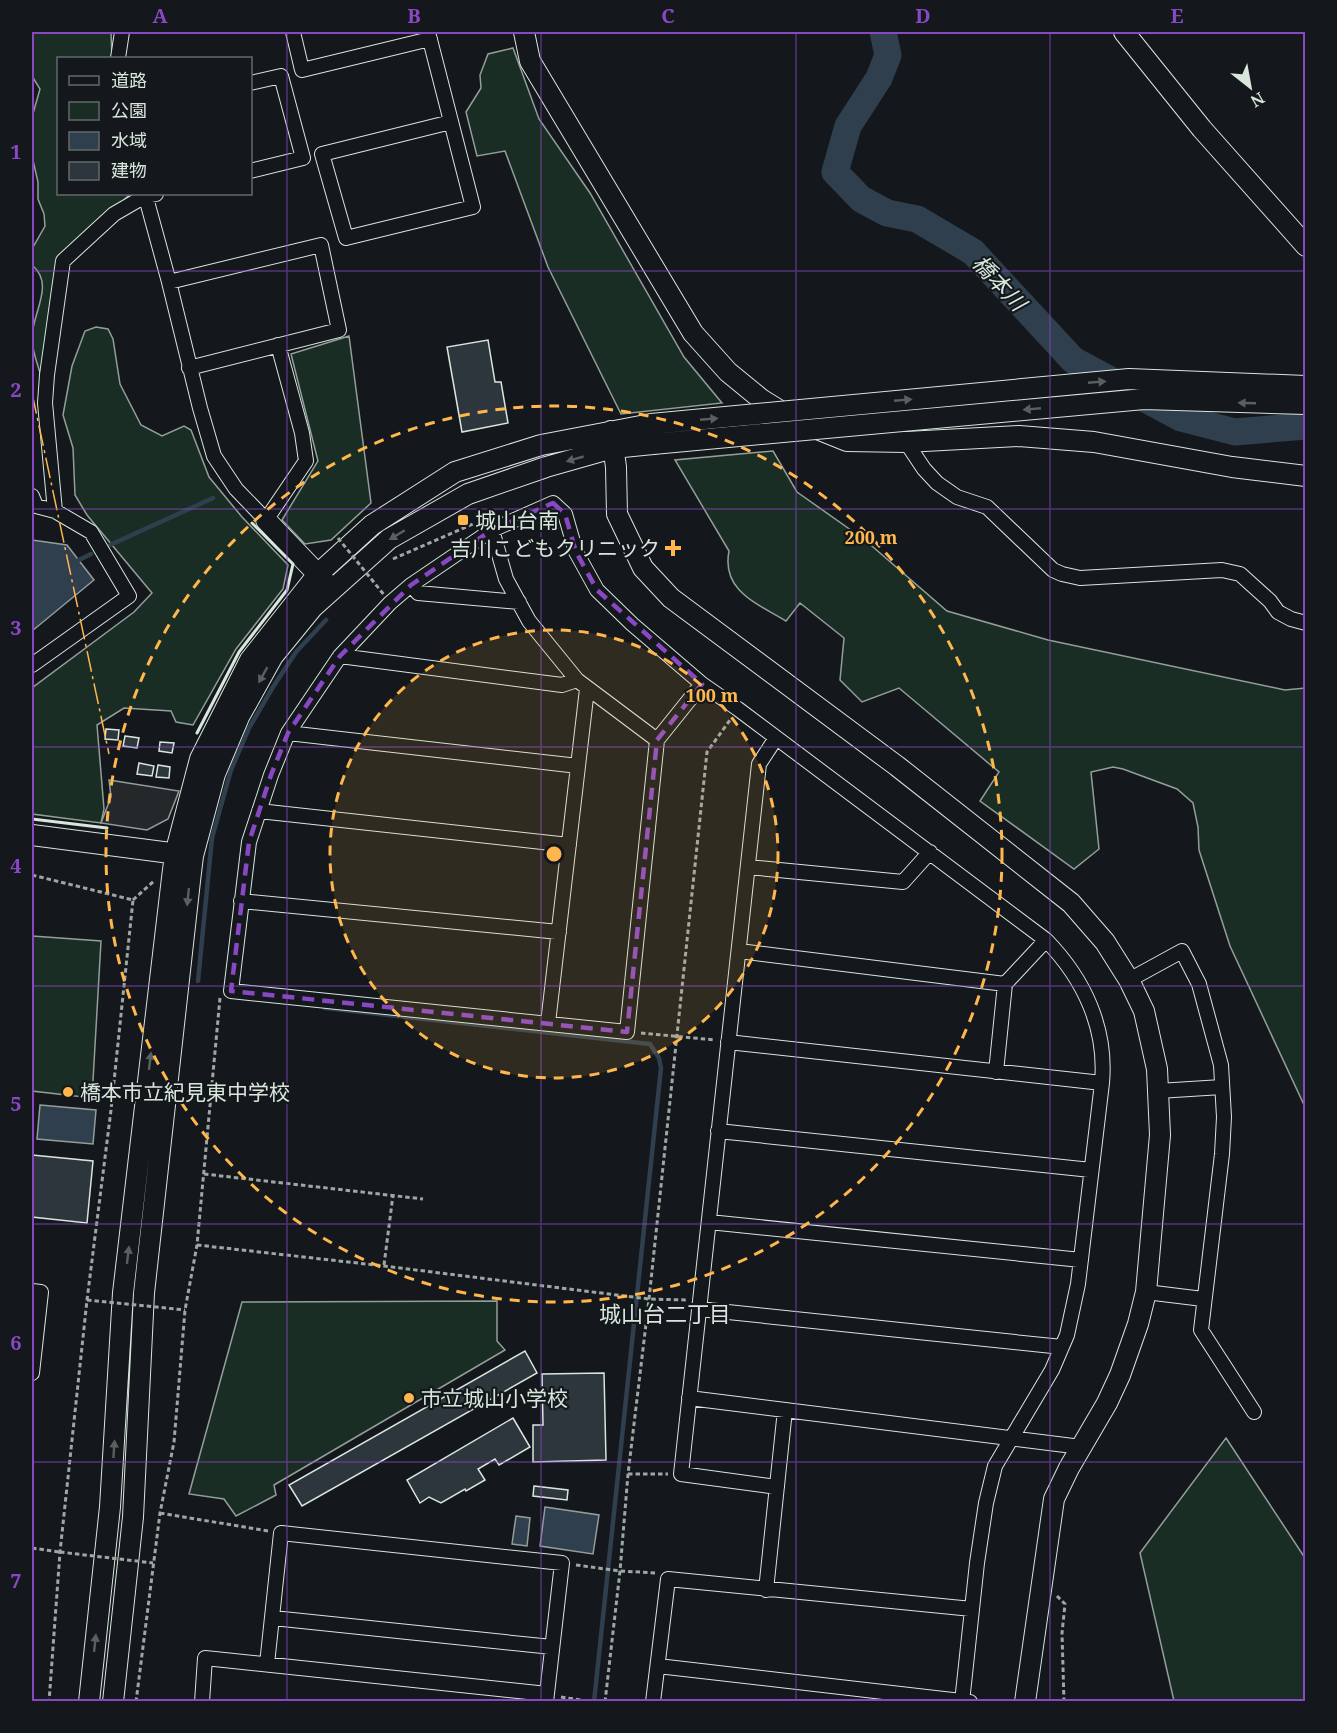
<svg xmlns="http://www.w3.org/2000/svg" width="1337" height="1733" viewBox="0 0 1337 1733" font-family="'Noto Serif','Noto Sans JP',serif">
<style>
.green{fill:#1a2d24;stroke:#939e99;stroke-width:1.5}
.parking{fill:#24282b;stroke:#939e99;stroke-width:1.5}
.water{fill:#2f3f4d;stroke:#939e99;stroke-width:1.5}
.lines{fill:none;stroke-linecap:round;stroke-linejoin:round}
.stream{stroke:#2f3f4d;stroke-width:4.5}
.river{stroke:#2f3f4d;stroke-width:27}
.building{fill:#2c363c;stroke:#d8e6dc;stroke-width:1.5}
.street-casing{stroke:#d8e6dc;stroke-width:16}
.secondary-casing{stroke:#d8e6dc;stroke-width:22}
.path{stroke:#9da8a2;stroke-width:3;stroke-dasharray:4.5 3;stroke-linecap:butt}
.street{stroke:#14181c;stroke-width:14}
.secondary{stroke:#14181c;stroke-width:20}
.secondary-bridge-casing{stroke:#d8e6dc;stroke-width:22;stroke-linecap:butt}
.path-bridge{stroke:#9da8a2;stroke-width:3;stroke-dasharray:4.5 3;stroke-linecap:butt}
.secondary-bridge{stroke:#14181c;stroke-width:20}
.wall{stroke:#d8e6dc;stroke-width:3}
.power{stroke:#ffb74d;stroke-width:1.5;stroke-dasharray:21 4.5 3 4.5;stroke-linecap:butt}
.oneway{fill:#59605f}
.marked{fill:none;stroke:#8948c3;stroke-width:4.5;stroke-dasharray:12 8;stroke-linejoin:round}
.grid{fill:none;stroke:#8948c3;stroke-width:1.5;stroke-opacity:0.55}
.ring{fill:none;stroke:#ffb74d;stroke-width:3;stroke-dasharray:10 8}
.poi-dot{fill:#ffb74d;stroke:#14181c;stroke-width:2}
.labels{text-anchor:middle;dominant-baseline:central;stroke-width:4.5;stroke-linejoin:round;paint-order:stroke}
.poi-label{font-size:21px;fill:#d8e6dc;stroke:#14181c;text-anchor:start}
.water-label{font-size:22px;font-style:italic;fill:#d8e6dc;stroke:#14181c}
.neighbourhood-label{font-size:22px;fill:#d8e6dc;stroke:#14181c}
.centre{fill:#ffb74d;stroke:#14181c;stroke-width:3}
.ring-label{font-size:18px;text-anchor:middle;font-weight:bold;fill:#ffb74d;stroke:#14181c;stroke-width:4.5;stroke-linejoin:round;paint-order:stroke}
.neatline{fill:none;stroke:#8948c3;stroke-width:2}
.grid-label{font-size:20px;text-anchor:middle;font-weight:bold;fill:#8948c3}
</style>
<rect width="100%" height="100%" fill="#14181c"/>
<path class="green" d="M32,32H111L112,58H58V194H130L106,218L59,258L42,380C39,367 32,352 32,339C31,314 56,285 32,265V249L45,226L44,214L38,199V182L32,156V117L40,89L32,76Z
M513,48L539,119L590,193L684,357L722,403L621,414L548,267L505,151L477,156L466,112L481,88L480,75L488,54Z
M96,327L108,329L113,339L120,384L141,425L162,436L184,426L191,430L209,477L242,517L288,565L283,589L236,649L193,725L176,722L171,711L124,708L97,725L104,809L101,823L32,814V688L134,612L152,593L87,515L75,495L73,448L63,415L72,366L85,331Z
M349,336L371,503L331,540L305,544L282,520L318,461L291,354Z
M773,451L797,492L865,540L947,611L1048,640L1285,690L1305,688V1107L1230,946L1199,850L1198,827L1193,803L1177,789L1123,769L1113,767L1091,772L1099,849L1074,869L980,801L999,772L899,688L862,702L840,680L844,638L800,603L786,621C758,604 721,591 729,551L675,460Z
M32,936L101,941L92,1098L32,1091Z
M497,1301V1341L505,1350L274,1485L276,1495L236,1516L224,1499L189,1494L242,1302Z
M1226,1438L1305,1558V1701H1174L1140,1553Z"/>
<path class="parking" d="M109,780L179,791L168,819L147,830L101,823L111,797Z"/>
<path class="water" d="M32,540L67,545L94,580L32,631Z
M40,1105L96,1110L93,1144L37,1139Z
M545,1507L599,1515L593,1554L540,1546Z
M516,1516L530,1518L527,1546L512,1544Z"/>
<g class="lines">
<path class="stream" d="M110,545L213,498
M75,562L91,554
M198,981L212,838L231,770L249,728L273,687L296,652L326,620
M325,1008L650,1044L659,1058L661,1068L594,1702"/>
<path class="river" d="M883,32L888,55L879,78L848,126L835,172L861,199L887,213L917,219L973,252L1073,360L1181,418L1235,432L1306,426"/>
</g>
<path class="building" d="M488,340L495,382H501L508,423L462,432L447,347Z
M106,729L119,730L118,740L105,739Z
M125,736L139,738L137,748L123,746Z
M160,742L174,743L172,753L159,751Z
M139,763L154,766L152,776L137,774Z
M158,765L170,767L169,778L156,777Z
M32,1155L93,1161L87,1223L32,1217Z
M525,1351L537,1373L302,1506L289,1485Z
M604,1373L606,1460L533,1462V1425H543L542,1374Z
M513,1418L530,1447L499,1465L495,1459L478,1469L485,1480L466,1491L465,1489L441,1503L429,1497L420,1503L407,1480Z
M534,1486L568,1490L567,1500L533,1496Z"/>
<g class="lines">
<defs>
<path id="street" d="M293,32L302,70L430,39
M428,32L473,207L346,238L322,154L451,122
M118,58L122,32
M250,83L281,76L303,158L250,171
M145,194L169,282L200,408L214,456L236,489L266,520L306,461L302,433L278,345
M169,282L321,245L339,330L189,368
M906,442L924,469L937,483L957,497L987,507L1053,570L1062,574L1080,578L1222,570L1240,574L1270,601L1278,612L1291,619L1306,623
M32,496L36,506L55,511L91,532L129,596L32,665
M55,511L45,403L47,375L63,261L114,214L145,196L156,194
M492,530L506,579L529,621L577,680L657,740
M411,585L418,593L519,602
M340,656L562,685L577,680
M702,684L657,740L627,1032L231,991L249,842L271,775L288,733L340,656L390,603L411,585L492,530L553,503L565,514L576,552L597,590L632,624L702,684L738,709L1046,940C1084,979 1107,1028 1102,1083L1078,1284L1067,1335L1052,1370L995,1466L986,1503L977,1563L962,1702
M288,733L578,766
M776,738L759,764L681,1474L777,1487
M259,811L569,845
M748,867L903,882L930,852
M241,901L559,932
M739,951L1005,984
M1129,980L1182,951L1199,984L1221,1065L1224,1117L1222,1154L1201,1330L1254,1412
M548,1023L587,689
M728,1042L1102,1083
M996,1072L1005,984L1046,940
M1158,1091L1222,1087
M718,1131L1091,1170
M709,1222L1081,1260
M32,1291L41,1292L32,1373
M1146,1292L1203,1299
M699,1309L1062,1347
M689,1398L1081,1447
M766,1590L785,1410
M273,1618L552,1647
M267,1664L281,1533L562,1563L546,1702
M658,1666L970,1702
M202,1702L205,1658L547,1694
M653,1702L668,1579L972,1609"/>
<path id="secondary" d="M524,32L530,61L693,333L728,372L761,399L795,420L847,441L906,442L1019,436L1094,442L1232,467L1306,476
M1124,32L1202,129L1306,246
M611,431L616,467L617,514L643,568L671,598L897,766L1071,903L1105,942L1129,980L1144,1011L1157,1069L1160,1135L1146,1292L1138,1324L1120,1375L1107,1403L1069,1468L1054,1499L1025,1702
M266,520L327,584
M32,835L186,855
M89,1702L110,1507L123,1293L172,878L175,854L200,759L250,660L318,574L372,525L455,472L541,445L651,424
M113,1702L133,1517L144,1293L190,881L193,856L215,774L239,717L273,656L313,607L389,539L468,494L546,467L613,448L653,444"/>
</defs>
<use href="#street" class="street-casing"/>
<use href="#secondary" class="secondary-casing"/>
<path class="path" d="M393,559L475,523
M32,875L133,900L111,1110L87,1300L60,1552L49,1702
M133,900L154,881
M641,1033L715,1040
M204,1174L423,1199
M197,1245L384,1266L649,1299L687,1300
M384,1265L393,1195
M628,1474H668
M160,1513L268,1531
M32,1548L59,1552
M576,1565L620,1571L656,1573
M1057,1596L1065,1604L1062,1633L1064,1702
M561,1697L594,1702
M136,1702L160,1513L174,1442L185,1310L197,1245L220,998
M605,1702L620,1571L628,1474L649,1299L707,752L730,720"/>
<use href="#street" class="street"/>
<use href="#secondary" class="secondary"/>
<defs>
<path id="secondary-bridge" d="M651,424L1129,379L1306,386
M653,444L1144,399L1306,404"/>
</defs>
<use href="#secondary-bridge" class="secondary-bridge-casing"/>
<path class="path-bridge" d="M338,538L385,596
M87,1300L185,1310
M60,1552L153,1563"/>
<use href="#secondary-bridge" class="secondary-bridge"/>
<path class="wall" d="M197,733L239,652L287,590L293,564L252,523
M32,819L107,828"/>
<path class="power" d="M32,393L109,754"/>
</g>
<defs><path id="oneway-solid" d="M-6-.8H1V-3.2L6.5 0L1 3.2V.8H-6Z" transform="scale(1.5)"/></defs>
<g class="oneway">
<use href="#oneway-solid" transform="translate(1097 382) rotate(-5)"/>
<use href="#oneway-solid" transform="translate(903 400) rotate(-5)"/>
<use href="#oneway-solid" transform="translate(1247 403) rotate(-178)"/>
<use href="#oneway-solid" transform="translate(1032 409) rotate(175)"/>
<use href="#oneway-solid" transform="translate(709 419) rotate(-5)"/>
<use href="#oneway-solid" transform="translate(575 459) rotate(164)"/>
<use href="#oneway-solid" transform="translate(397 535) rotate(149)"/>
<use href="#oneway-solid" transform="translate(263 675) rotate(119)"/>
<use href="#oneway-solid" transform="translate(188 897) rotate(96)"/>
<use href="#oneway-solid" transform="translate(150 1061) rotate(-83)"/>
<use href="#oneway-solid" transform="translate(128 1255) rotate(-83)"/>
<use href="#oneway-solid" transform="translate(114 1449) rotate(-86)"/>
<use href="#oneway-solid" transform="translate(95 1643) rotate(-84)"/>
</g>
<path class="marked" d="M553,503L565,514L576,552L597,590L702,684L657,740L627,1032L231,991L249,842L271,775L288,733L340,656L411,585L492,530Z"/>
<path class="grid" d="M287,32V1702M541,32V1702M796,32V1702M1050,32V1702M32,271H1306M32,509H1306M32,747H1306M32,986H1306M32,1224H1306M32,1462H1306"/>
<circle cx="554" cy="854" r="224" fill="#ffb74d" fill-opacity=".12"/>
<g class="ring">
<circle cx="554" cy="854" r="224"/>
<circle cx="554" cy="854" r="448"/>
</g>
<g class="poi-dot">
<rect x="457" y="514" width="12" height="12" rx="3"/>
<path d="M670 539h6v6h6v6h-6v6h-6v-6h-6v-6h6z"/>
<circle cx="68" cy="1092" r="6"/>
<circle cx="409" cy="1398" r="6"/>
</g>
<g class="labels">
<g class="poi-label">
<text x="475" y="520">城山台南</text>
<text x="660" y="548" text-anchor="end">吉川こどもクリニック</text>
<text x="80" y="1092">橋本市立紀見東中学校</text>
<text x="421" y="1398">市立城山小学校</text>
</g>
<g class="water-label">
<text transform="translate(1000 282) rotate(47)">橋本川</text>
</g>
<g class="neighbourhood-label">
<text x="665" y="1313">城山台二丁目</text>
</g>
</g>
<circle cx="554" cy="854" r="9" class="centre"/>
<g class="ring-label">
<text x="871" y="544">200 m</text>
<text x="712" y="702">100 m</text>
</g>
<rect width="1337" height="1733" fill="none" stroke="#14181c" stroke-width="66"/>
<rect x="57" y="57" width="195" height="138" fill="#14181c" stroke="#626a69" stroke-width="1.5"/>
<rect x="69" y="76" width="30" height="9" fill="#14181c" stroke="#626a69" stroke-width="1.5"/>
<text x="111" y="87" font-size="18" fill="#d8e6dc">道路</text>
<rect x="69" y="102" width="30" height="18" fill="#1a2d24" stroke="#626a69" stroke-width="1.5"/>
<text x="111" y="117" font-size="18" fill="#d8e6dc">公園</text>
<rect x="69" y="132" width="30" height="18" fill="#2f3f4d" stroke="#626a69" stroke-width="1.5"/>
<text x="111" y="147" font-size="18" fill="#d8e6dc">水域</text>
<rect x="69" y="162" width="30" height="18" fill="#2c363c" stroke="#626a69" stroke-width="1.5"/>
<text x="111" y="177" font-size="18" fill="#d8e6dc">建物</text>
<g transform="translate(1250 87) rotate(149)" stroke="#14181c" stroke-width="4.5" paint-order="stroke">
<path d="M0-4.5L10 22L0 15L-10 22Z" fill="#d8e6dc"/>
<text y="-9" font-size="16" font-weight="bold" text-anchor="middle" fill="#d8e6dc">N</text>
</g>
<rect x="33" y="33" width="1271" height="1667" class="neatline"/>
<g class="grid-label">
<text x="160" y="23">A</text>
<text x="414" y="23">B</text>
<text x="668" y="23">C</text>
<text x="923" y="23">D</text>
<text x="1177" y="23">E</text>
<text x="16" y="159">1</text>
<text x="16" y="397">2</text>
<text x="16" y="635">3</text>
<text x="16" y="873">4</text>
<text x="16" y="1111">5</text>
<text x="16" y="1350">6</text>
<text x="16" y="1588">7</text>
</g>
</svg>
